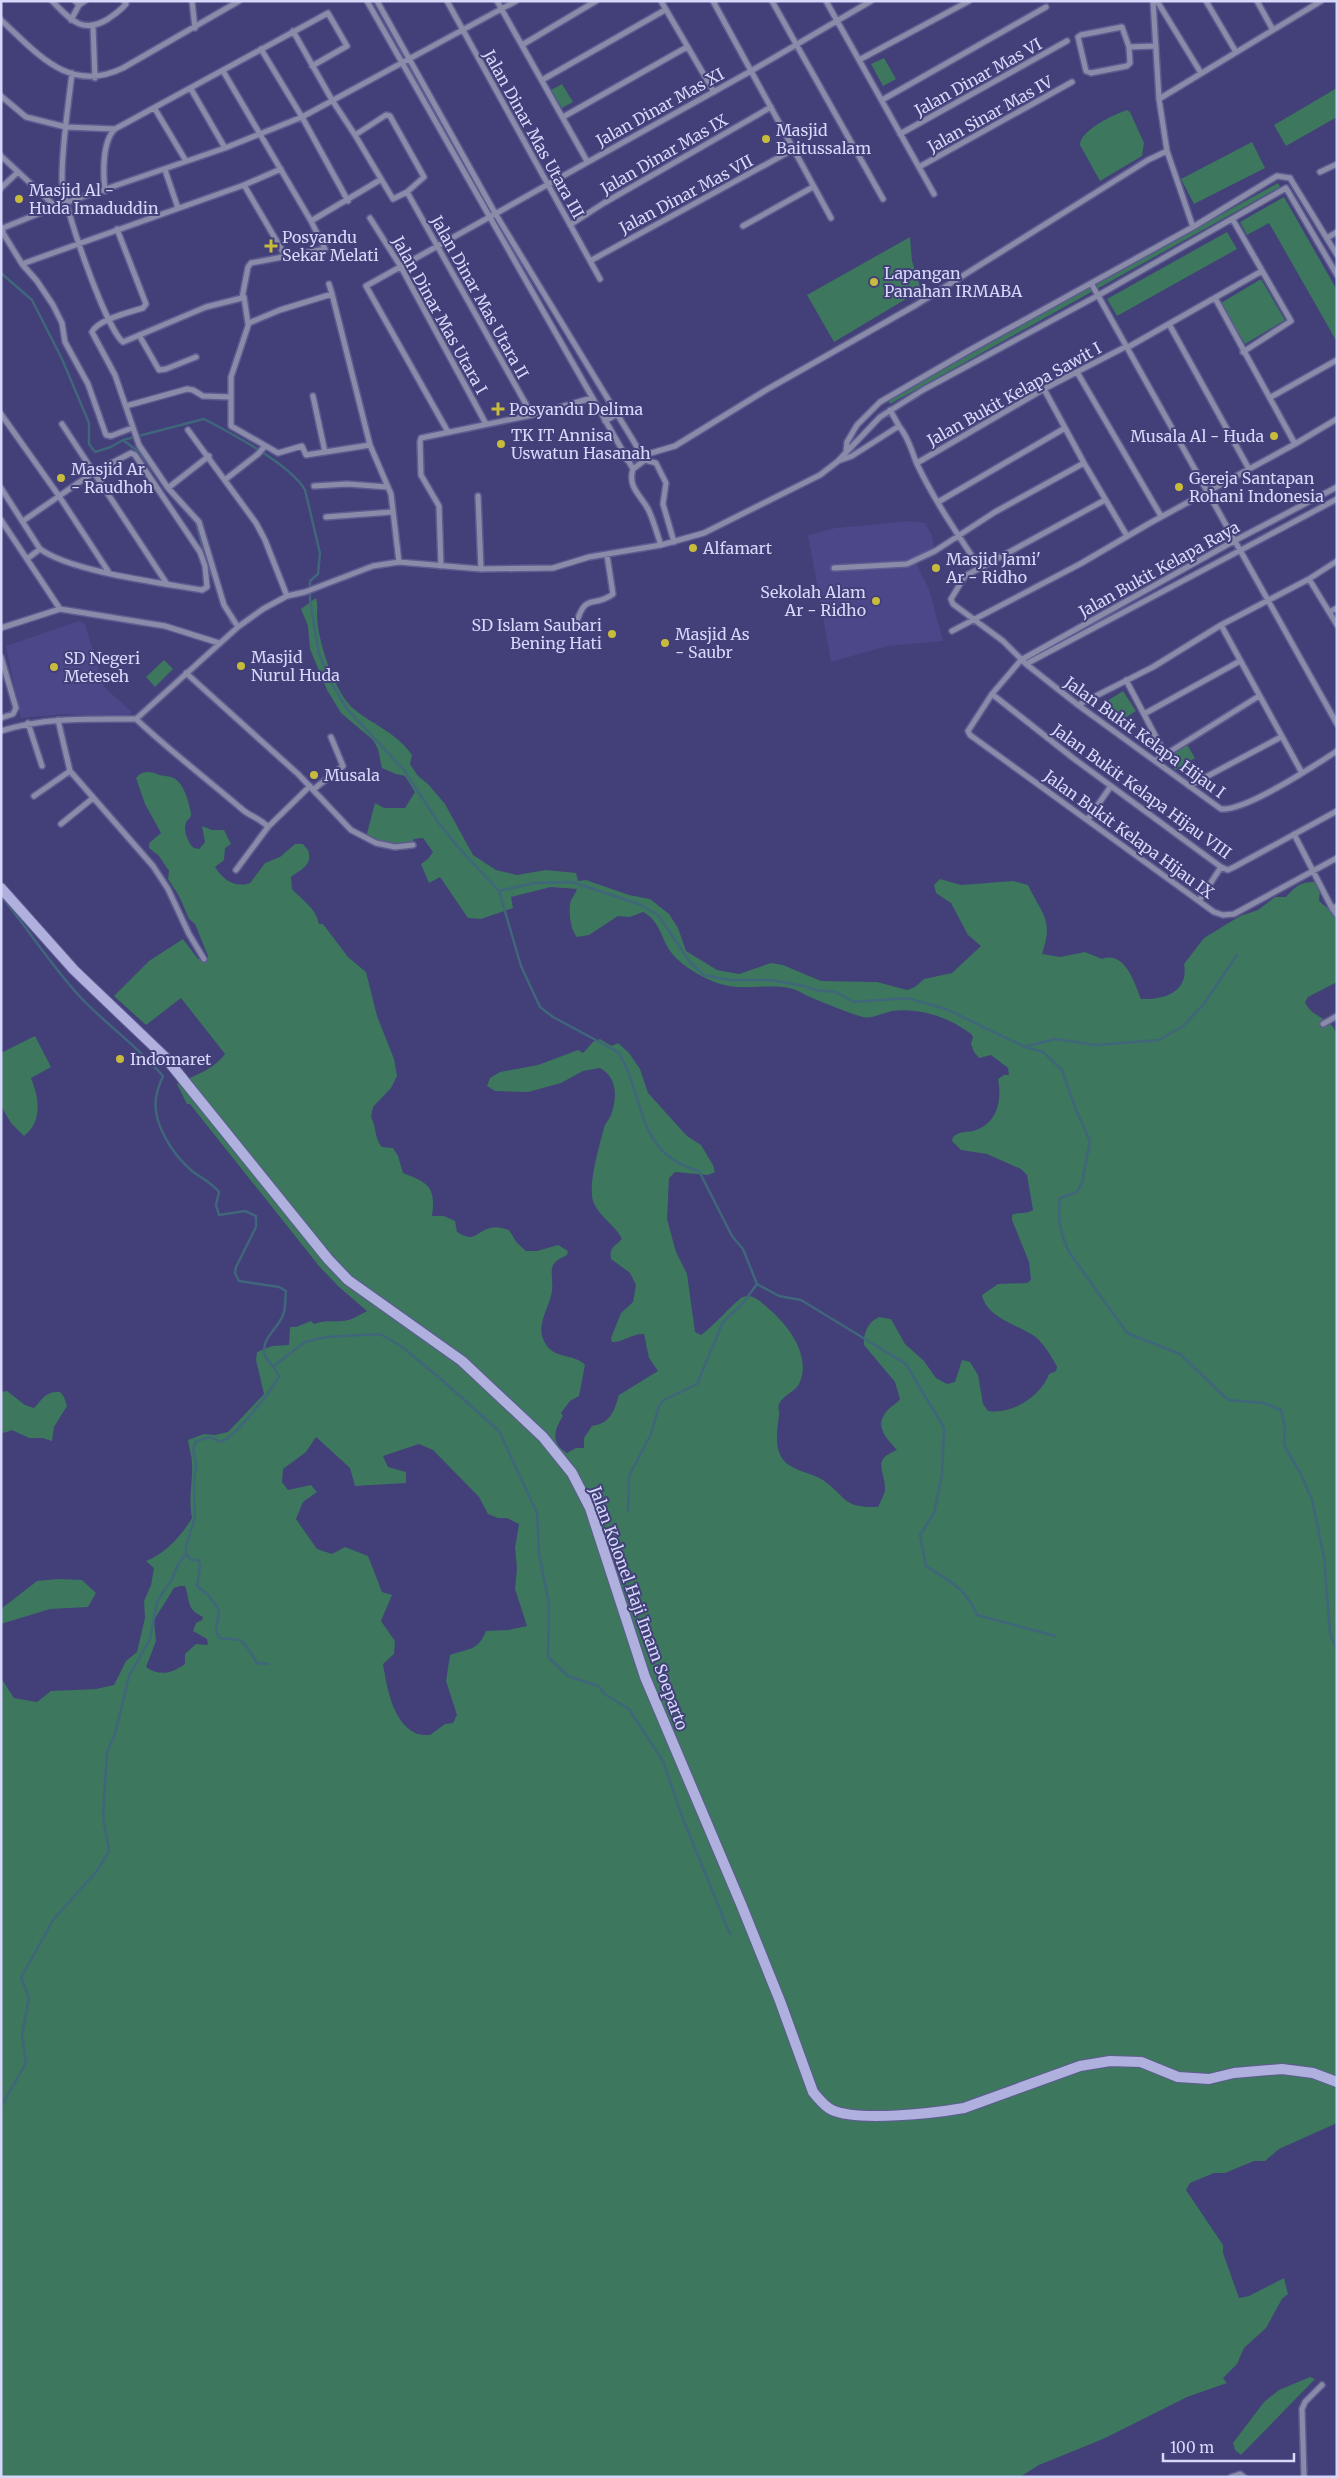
<svg xmlns="http://www.w3.org/2000/svg" width="1338" height="2478" viewBox="0 0 1338 2478" font-family="Merriweather,serif">
<style>
.built{fill:#4b4788}
.green{fill:#3c775e;fill-rule:evenodd}
.lines{fill:none;stroke-linecap:round;stroke-linejoin:round}
.stream{stroke:#40667b;stroke-width:2.5}
.minor-casing{stroke:#5d5b90;stroke-width:8}
.secondary-casing{stroke:#5d5b90;stroke-width:12}
.minor{stroke:#8a8ba8;stroke-width:5}
.secondary{stroke:#afb0de;stroke-width:10}
.poi-dot{fill:#c7bb3b;stroke:#423f79;stroke-width:2}
.labels{text-anchor:middle;dominant-baseline:central;stroke-width:4;stroke-linejoin:round;paint-order:stroke}
.street-label{font-size:16px;fill:#d6d8fa;stroke:#423f79}
.poi-label{font-size:16px;fill:#d6d8fa;stroke:#423f79;text-anchor:start}
</style>
<rect width="100%" height="100%" fill="#423f79"/>
<path class="built" d="M910,521L925,523L932,535L935,553L916,563L929,589L943,641L888,646L831,662L808,535L835,528Z
M79,621L85,624L104,687L132,712L125,719L66,714L21,718L6,646Z"/>
<path class="green" d="M884,58L896,79L883,86L871,64Z
M562,84L573,102L562,108L551,90Z
M1337,88V117L1286,146L1274,125Z
M1127,110L1130,112L1144,143L1142,156L1100,181L1080,145C1080,130 1115,114 1127,110Z
M1252,142L1265,168L1194,204L1181,179Z
M1278,183L1280,187L890,404L888,400Z
M1284,197L1337,290V342L1269,223L1247,235L1240,222Z
M1227,232L1237,249L1117,316L1107,299Z
M910,237L912,261L921,290L834,342L807,295Z
M1261,279L1285,320L1245,344L1221,303Z
M316,598C318,606 317,610 317,615C317,639 335,695 355,710C374,725 398,734 412,755L410,764L418,776L428,784L445,804L473,855L496,870L517,875L546,870L576,873L578,881L586,880L629,895L650,899L669,914L678,928L686,951L717,970L739,974L771,963L783,965L821,981L877,982L907,990L915,987L924,979L952,973L981,946L968,935L951,903L936,893L934,885L940,879L961,885L1013,881L1028,885C1042,915 1054,919 1042,954L1060,957L1085,952L1102,959C1125,950 1135,984 1141,999C1165,1000 1189,992 1184,964L1204,938L1240,916L1258,910L1275,897H1286C1294,887 1302,881 1315,882L1320,890L1319,901L1332,912L1337,921V982L1308,997L1305,1002C1311,1018 1334,1018 1337,1036V2123L1279,2149L1265,2161H1254L1225,2173H1214L1190,2183L1186,2190L1223,2245V2253L1239,2298L1249,2296L1284,2278L1288,2294L1282,2299L1266,2328L1244,2348L1237,2364L1223,2378L1227,2383L1187,2397L1103,2439L1039,2465L1020,2477H1V1678L14,1698L37,1702L51,1691L96,1689L114,1685L126,1661L137,1652L145,1618L144,1601L151,1585L154,1568L146,1561C165,1554 182,1535 192,1518C188,1498 193,1482 192,1463C192,1456 189,1448 188,1440L204,1434L215,1435L228,1432L264,1394L256,1360L257,1352L272,1346L289,1345L290,1327H296L311,1321L314,1324C326,1319 336,1323 348,1320C354,1319 361,1314 367,1311L339,1287L319,1266L190,1104H187L177,1084C195,1075 213,1070 225,1054L181,998L146,1025L114,996L149,961L183,939L198,959L207,960L208,956L195,924L189,919L179,896L168,879L169,871L159,856L149,848V843L161,833L145,804L136,778C142,771 148,771 157,774C163,777 170,775 175,779C185,785 189,804 191,813C192,818 187,819 186,823C183,831 188,843 194,848L199,849L205,842L202,826L212,830H224L231,844L225,848L224,860L215,867C223,880 235,888 250,883L265,863L280,857L295,844H303L308,850C313,865 302,869 291,877L292,889C302,900 316,908 319,924H323L348,957L366,972L377,1016L394,1059L397,1076L391,1088L373,1107L371,1117C377,1128 374,1138 382,1147L393,1148L398,1156L403,1173C429,1183 436,1187 432,1216H444L455,1221L457,1232C475,1243 474,1233 490,1228C496,1226 503,1228 509,1230L517,1243L526,1251H537L558,1245L568,1251L567,1255C561,1258 554,1261 552,1268C551,1274 553,1284 552,1291C549,1310 533,1327 547,1346C557,1359 575,1354 585,1365L579,1396L570,1401L561,1413L563,1416C554,1430 550,1443 567,1453L576,1448H584V1438L592,1426C611,1423 614,1411 619,1395L658,1371L649,1358L644,1334C633,1333 622,1343 612,1342L611,1338L621,1313L633,1302L636,1285L630,1273L611,1259C609,1247 614,1247 622,1239C615,1224 594,1214 592,1196C590,1177 599,1147 604,1128C605,1123 609,1120 611,1115C617,1098 618,1078 600,1068L583,1071L561,1083L528,1092L495,1091L487,1086L490,1078L500,1072L538,1065L578,1050L583,1053L593,1042L600,1039L612,1046L618,1043L629,1053L640,1069L648,1093L687,1136L701,1145L713,1165L715,1172L708,1175L675,1172L669,1178L667,1219L676,1252L687,1274L695,1332L701,1335C713,1327 736,1300 743,1297C753,1293 762,1303 769,1309C788,1325 811,1355 800,1382C796,1392 784,1394 779,1404C777,1408 780,1410 779,1415C778,1427 775,1439 779,1452C785,1471 809,1471 823,1480C848,1498 842,1508 878,1507C880,1502 885,1494 885,1489C885,1470 871,1460 897,1450C886,1438 873,1425 888,1410C892,1405 897,1404 900,1399L895,1382L864,1345C863,1333 868,1322 879,1317L891,1319L905,1344L924,1361L936,1378L947,1384L955,1382L962,1360L970,1362L978,1375L983,1404L988,1411C1012,1415 1041,1396 1049,1374L1056,1371L1057,1367C1052,1357 1045,1346 1037,1338C1020,1325 987,1319 982,1295L998,1284L1027,1283L1031,1280L1029,1262L1012,1220V1215C1020,1211 1026,1215 1033,1210L1027,1175L1021,1169L987,1154L961,1150L952,1141L953,1137C961,1130 967,1133 976,1130C998,1122 1002,1099 998,1079L1004,1075H1009L1008,1068L991,1055L979,1058L974,1052L971,1044L973,1037L971,1034C950,1018 920,1007 892,1011C883,1013 872,1019 863,1017C845,1012 827,1004 810,997C803,994 796,989 789,988C766,983 743,992 717,983C701,977 680,965 670,951C661,937 659,920 643,912L630,917L618,916L589,935L577,937C570,930 568,909 571,900C573,896 576,893 577,889L551,887L511,897L513,908L481,919L468,918L440,877L429,883L421,864L428,859L433,852L423,838L414,839L408,850L376,846L365,841L375,803L384,808H405L415,792L405,776L396,774L382,768L378,749L373,740L341,713L327,690L310,649L308,626L301,609ZM316,1437L350,1468L355,1486L406,1483V1472L388,1467L383,1456L419,1444L433,1450L479,1497L488,1514L498,1518H507L519,1524L515,1548L517,1568L515,1589L527,1626L508,1630L486,1631C477,1652 469,1648 450,1655L446,1681L457,1715L453,1723L445,1724L430,1735C426,1735 419,1735 415,1733C392,1721 387,1687 383,1664L394,1654L395,1641L381,1621L392,1595L382,1592L368,1556L345,1547L332,1554L317,1549L296,1519L303,1502L317,1492L311,1485L288,1490L282,1482L283,1469L306,1452ZM180,1586H185C191,1602 185,1608 203,1617L202,1620L196,1623L193,1631L207,1639L208,1645L196,1644L185,1654V1664C172,1673 160,1677 146,1667L156,1641L154,1620L174,1588Z
M164,660L173,669L155,687L146,677Z
M1123,691L1136,711L1120,721L1107,701Z
M1186,743L1195,758L1175,770L1166,755Z
M35,1036L51,1067L31,1078C39,1098 43,1121 24,1136L11,1123L1,1106V1053Z
M7,1391L25,1405L34,1408C43,1399 45,1391 60,1392L64,1397L67,1406L54,1427L52,1441L42,1438H29L12,1430L4,1433L1,1430V1392Z
M57,1579L82,1580L96,1593L88,1607L50,1609L1,1624V1609L37,1581Z
M1310,2377L1315,2379L1241,2455L1235,2450L1233,2443L1264,2402L1279,2390Z"/>
<g class="lines">
<path class="stream" d="M1,273L32,300L62,359L89,423V444L95,452L111,447L123,440L204,419C231,433 291,465 305,490L320,553L318,574L310,581V600L319,654L332,684L347,709L404,770L438,822L457,846L499,891L521,966L540,1007L553,1017L618,1052C646,1097 635,1154 699,1171L732,1236L743,1249L757,1284L779,1296L801,1300L906,1364L944,1428L942,1474L934,1513L920,1535L926,1566C950,1582 965,1587 977,1615L1055,1636
M123,440L139,452L175,500L196,523L208,567L214,580
M228,615L231,623
M499,891L534,883L572,882L639,904L658,915L690,962L704,975L730,980H771L804,986L815,990L836,992L854,1002L907,998L946,1009L1025,1047L1043,1052L1062,1070L1076,1110L1090,1141L1082,1183L1077,1192L1060,1198C1057,1217 1060,1234 1069,1252L1127,1333L1180,1354L1228,1400L1264,1403L1281,1410L1285,1428L1284,1445L1301,1474L1312,1500L1324,1557L1330,1634L1337,1650
M1,896C30,931 53,969 85,1002C110,1027 139,1048 163,1076C160,1083 157,1090 156,1098C152,1123 173,1155 192,1171C201,1178 211,1182 219,1192L216,1205L219,1215L245,1211L256,1216V1227L236,1267L235,1273L239,1281L279,1287L286,1291C285,1299 286,1308 283,1315C279,1327 264,1336 264,1350C264,1362 277,1366 279,1377C271,1390 236,1437 222,1441C217,1442 214,1439 211,1437L196,1441L193,1450L196,1463L194,1487L195,1517L186,1546V1554L191,1560H198L200,1565L197,1586L208,1595L219,1610L216,1632L220,1638L240,1640L247,1647L257,1663L268,1664
M1027,1046L1055,1039L1096,1045L1159,1040L1183,1026L1203,1005L1237,955
M274,1366L305,1342L326,1337L380,1334L401,1346L443,1381L499,1431L537,1513L539,1554L549,1603L548,1657L568,1676L598,1686L606,1695L629,1709L651,1743L663,1761L683,1819L730,1934
M628,1511L629,1476L651,1434L659,1406L664,1400L697,1384L723,1322L743,1303L757,1284
M1,2107L26,2063L22,2035L29,1997L21,1978L53,1920L97,1871L109,1851L103,1817L107,1752L115,1734L129,1676L150,1639L157,1602L172,1579L179,1563L186,1554"/>
<defs>
<path id="minor" d="M52,1C70,19 82,35 108,19C115,14 120,11 126,4L124,1
M75,1L79,5L85,1
M192,1L195,28
M367,1L633,469
M377,1L495,213L645,460
M447,1L600,279
M497,1L587,161
M661,1L714,92
M713,1L831,218
M772,1L883,199
M826,1L934,194
M1153,1L1159,99L1167,151L1193,227
M1157,1L1201,73
M1206,1L1236,52
M1257,1L1273,30
M1,20C38,54 69,94 123,68L239,1
M71,20L79,5
M93,26L95,78
M293,31L332,100L355,135
M522,45L596,1
M1129,47L1130,63L1127,66L1091,73L1086,71L1078,37L1081,35L1122,27L1129,47L1156,46
M261,49L302,117L348,201
M859,60L969,1
M72,73C68,108 62,144 62,179C62,203 106,329 123,342L206,307L242,298L248,267L251,263L325,249L311,221L223,71
M542,80L665,10
M191,89L225,148
M1,96L26,117L66,127L115,129
M1159,99L1321,1
M882,100L1046,7
M155,109L186,161
M386,115L390,116L424,177L407,192L393,199L355,135Z
M563,117L687,47
M900,134L1067,41
M1,156L56,207
M919,167L1072,82
M165,170L178,208
M1320,172L1337,164
M1290,178L1337,255
M244,185L286,257
M1,188L18,172
M1286,188L1337,275
M105,191C103,174 102,141 115,129L328,13L347,46L312,66
M407,192L532,415
M370,218L401,267L486,424
M1233,220L1291,321L1243,352
M311,221L380,180
M570,225L604,203L771,107
M743,226L813,187
M117,229L146,304L143,308C130,312 97,320 92,332L115,375L139,445L168,488L199,522L224,605L238,627
M1327,238L1337,232
M590,261L794,149
M22,264L244,185L281,169
M1091,283L1337,724
M329,284L332,294
M244,297L248,324
M1215,298L1295,444
M1169,324L1249,469
M139,335L159,370L166,369L196,357
M1077,372L1161,516
M1044,389L1084,463L1127,536
M313,396L325,452
M1271,397L1337,360
M126,406L187,389L193,390L203,396L230,397
M890,410L899,426
M1,414L59,496L108,571
M605,421L617,414
M62,424L167,584
M132,428L111,436L106,435L88,384L65,342L62,323L53,305L37,281L22,264L3,233V228L65,203L225,148L302,117L516,1
M188,430L256,523L265,540L287,596
M448,432L366,286L751,71L871,1
M370,445L306,455L302,446L278,453L231,426V377L249,323L280,310L332,294L370,445L391,494L399,562
M846,452L847,442L857,425L880,402L968,351L1193,227L1277,176L1290,178
M627,460L675,446L766,390L916,305L1148,160L1167,151
M838,461L852,456L899,426C909,438 911,450 917,464C934,500 958,535 980,568L965,576L951,599L953,604L1003,641L1026,664L1078,705L1221,809C1246,811 1314,766 1337,751
M917,463L1044,389L1125,347L1130,346L1262,271
M226,479L258,454L265,446
M314,486L347,484L388,487
M1337,487L1234,541L1021,660L992,694L968,731L970,735L1214,912L1223,915L1234,914L1337,858
M1,488L40,549
M168,488L209,456
M478,496L481,569
M938,502L1065,428
M326,517L392,512
M1,520L60,609
M23,521L94,472L131,453L135,455L200,552L205,566L207,587L202,590C162,583 72,572 40,549L27,559
M661,545C657,534 654,522 649,511C642,496 627,488 633,469L645,460L656,463L666,483L663,504L674,542
M441,566L439,506L421,475L420,442L421,438L532,415L592,398
M834,568L907,564L935,551L995,512L1084,463
M980,568L1105,500
M1309,579L1337,625
M1329,612L1337,608
M576,624C586,591 593,609 613,594L607,555
M1221,625L1302,773
M1,628L60,609L165,626L219,643
M952,631L1080,564L1150,523L1295,444L1337,419
M1,657L16,708L13,714L1,718
M1026,664L1337,499
M186,673L298,774L351,830L376,843L395,847L413,845
M1126,680L1165,754
M992,694L1073,758L1221,867L1228,870L1236,866L1337,811
M1078,705L1153,667L1221,625L1309,579L1337,561
M1144,714L1240,661
M136,719C170,751 207,779 243,810C250,816 261,819 268,827L236,870
M58,720L70,771L153,866L168,889L189,934L204,959
M28,723L42,766
M1,731C45,717 91,719 136,719L238,627L263,609L287,596L305,592L373,566L399,562L481,569L553,568L589,557L661,545L704,533L820,475L837,462L880,417L923,390L1097,296L1286,188
M1155,761L1259,696
M1189,786L1281,737
M314,789L343,766L331,737
M34,796L70,771
M1088,819L1111,786
M61,824L93,798
M268,827L310,786
M1294,834L1332,908
M1199,901L1221,867
M1337,906L1332,908L1337,915
M1323,1024L1337,1016
M1231,2477L1240,2474L1244,2477
M1304,2477L1302,2409L1305,2402L1322,2385"/>
<path id="secondary" d="M1,888L74,970L165,1057L328,1259L348,1280L462,1361L543,1437L572,1473L590,1508L645,1677L741,1904L780,2001L813,2092C819,2099 824,2106 832,2110C858,2122 935,2113 964,2108L1080,2066L1110,2061L1141,2062L1178,2077L1209,2079L1234,2073L1282,2069L1313,2073L1337,2082"/>
</defs>
<use href="#minor" class="minor-casing"/>
<use href="#secondary" class="secondary-casing"/>
<use href="#minor" class="minor"/>
<use href="#secondary" class="secondary"/>
</g>
<g class="poi-dot">
<circle cx="766" cy="139" r="5"/>
<circle cx="19" cy="199" r="5"/>
<path d="M268.5 238.5h5v5h5v5h-5v5h-5v-5h-5v-5h5z"/>
<circle cx="874" cy="282" r="5"/>
<path d="M495.5 401.5h5v5h5v5h-5v5h-5v-5h-5v-5h5z"/>
<circle cx="1274" cy="436" r="5"/>
<circle cx="501" cy="444" r="5"/>
<circle cx="61" cy="478" r="5"/>
<circle cx="1179" cy="487" r="5"/>
<circle cx="693" cy="548" r="5"/>
<circle cx="936" cy="568" r="5"/>
<circle cx="876" cy="601" r="5"/>
<circle cx="612" cy="634" r="5"/>
<circle cx="665" cy="643" r="5"/>
<circle cx="241" cy="666" r="5"/>
<circle cx="54" cy="667" r="5"/>
<circle cx="314" cy="775" r="5"/>
<circle cx="120" cy="1059" r="5"/>
</g>
<g class="labels">
<g class="street-label">
<text transform="translate(978 77) rotate(-29)">Jalan Dinar Mas VI</text>
<text transform="translate(660 107) rotate(-29)">Jalan Dinar Mas XI</text>
<text transform="translate(990 114) rotate(-29)">Jalan Sinar Mas IV</text>
<text transform="translate(534 134) rotate(61)">Jalan Dinar Mas Utara III</text>
<text transform="translate(664 154) rotate(-30)">Jalan Dinar Mas IX</text>
<text transform="translate(686 194) rotate(-28)">Jalan Dinar Mas VII</text>
<text transform="translate(480 297) rotate(61)">Jalan Dinar Mas Utara II</text>
<text transform="translate(440 315) rotate(61)">Jalan Dinar Mas Utara I</text>
<text transform="translate(1014 394) rotate(-29)">Jalan Bukit Kelapa Sawit I</text>
<text transform="translate(1159 569) rotate(-29)">Jalan Bukit Kelapa Raya</text>
<text transform="translate(1145 737) rotate(36)">Jalan Bukit Kelapa Hijau I</text>
<text transform="translate(1142 791) rotate(36)">Jalan Bukit Kelapa Hijau VIII</text>
<text transform="translate(1129 834) rotate(36)">Jalan Bukit Kelapa Hijau IX</text>
<text transform="translate(639 1608) rotate(70)">Jalan Kolonel Haji Imam Soeparto</text>
</g>
<g class="poi-label">
<text x="776" y="130">Masjid<tspan x="776" dy="18">Baitussalam</tspan></text>
<text x="29" y="190">Masjid Al -<tspan x="29" dy="18">Huda Imaduddin</tspan></text>
<text x="282" y="237">Posyandu<tspan x="282" dy="18">Sekar Melati</tspan></text>
<text x="884" y="273">Lapangan<tspan x="884" dy="18">Panahan IRMABA</tspan></text>
<text x="509" y="409">Posyandu Delima</text>
<text x="511" y="435">TK IT Annisa<tspan x="511" dy="18">Uswatun Hasanah</tspan></text>
<text x="1264" y="436" text-anchor="end">Musala Al - Huda</text>
<text x="71" y="469">Masjid Ar<tspan x="71" dy="18">- Raudhoh</tspan></text>
<text x="1189" y="478">Gereja Santapan<tspan x="1189" dy="18">Rohani Indonesia</tspan></text>
<text x="703" y="548">Alfamart</text>
<text x="946" y="559">Masjid Jami'<tspan x="946" dy="18">Ar - Ridho</tspan></text>
<text x="866" y="592" text-anchor="end">Sekolah Alam<tspan x="866" dy="18">Ar - Ridho</tspan></text>
<text x="602" y="625" text-anchor="end">SD Islam Saubari<tspan x="602" dy="18">Bening Hati</tspan></text>
<text x="675" y="634">Masjid As<tspan x="675" dy="18">- Saubr</tspan></text>
<text x="251" y="657">Masjid<tspan x="251" dy="18">Nurul Huda</tspan></text>
<text x="64" y="658">SD Negeri<tspan x="64" dy="18">Meteseh</tspan></text>
<text x="324" y="775">Musala</text>
<text x="130" y="1059">Indomaret</text>
</g>
</g>
<rect width="1338" height="2478" fill="none" stroke="#d6d8fa" stroke-width="5"/>
<path d="M1163 2453v8h131v-8" fill="none" stroke="#d6d8fa" stroke-width="2.5"/>
<text x="1170" y="2453" font-size="15" fill="#d6d8fa" stroke="#423f79" stroke-width="4" paint-order="stroke">100 m</text>
</svg>
